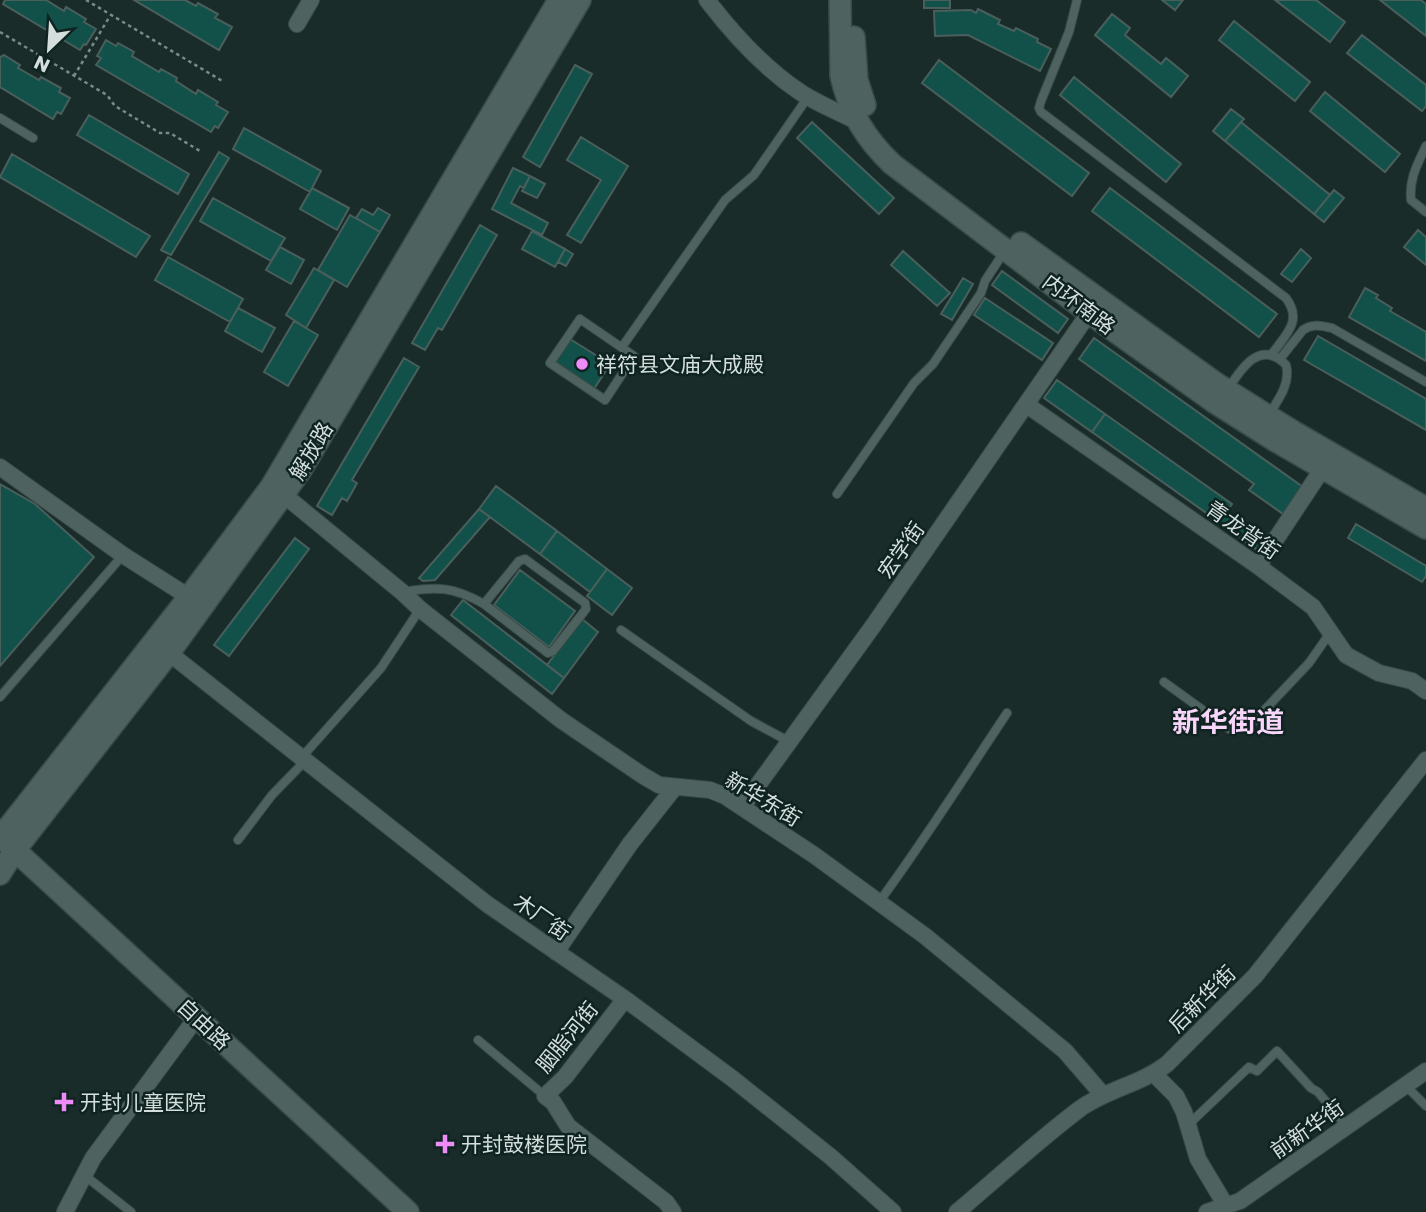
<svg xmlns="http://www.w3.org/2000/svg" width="1426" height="1212" viewBox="0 0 1426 1212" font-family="Poppins,'Noto Sans SC',sans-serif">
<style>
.building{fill:#12514a;stroke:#4a5f5c;stroke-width:2}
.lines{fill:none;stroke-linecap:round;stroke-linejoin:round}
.lane-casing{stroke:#394a47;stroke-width:10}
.street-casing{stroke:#394a47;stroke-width:18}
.secondary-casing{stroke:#394a47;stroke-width:24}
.path{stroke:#7b8a88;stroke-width:2.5;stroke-dasharray:3.5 3.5;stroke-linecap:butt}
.lane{stroke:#4e6360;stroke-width:8}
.street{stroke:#4e6360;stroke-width:16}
.secondary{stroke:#4e6360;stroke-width:21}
.poi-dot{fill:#ed8cf9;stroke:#0f2320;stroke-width:2.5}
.labels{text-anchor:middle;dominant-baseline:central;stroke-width:5;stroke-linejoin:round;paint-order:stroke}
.street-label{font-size:21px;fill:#d4dfdd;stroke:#0f2320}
.poi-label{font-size:21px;fill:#d4dfdd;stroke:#0f2320;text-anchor:start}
.district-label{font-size:28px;font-weight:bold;fill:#f7d6fa;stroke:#0f2320}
</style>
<rect width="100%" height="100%" fill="#192c2a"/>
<path class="building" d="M5,0H46L64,11L66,7L86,19L84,22L96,29L86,45L84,44L80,50L3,4Z
M134,0H185L196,6L198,3L218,14L215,18L232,27L219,50Z
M924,0H950V8H924Z
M1162,0H1183L1175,10Z
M1275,0H1316L1345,22L1330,42Z
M1380,0H1421L1426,4V36Z
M978,9L1000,20L998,24L1014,31L1016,28L1038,39L1037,42L1051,49L1040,71L968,35L935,36L934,11L971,10L976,13Z
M1112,14L1130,28L1125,35L1161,64L1166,58L1188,76L1171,97L1095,35Z
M1234,21L1310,82L1295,101L1219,40Z
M1362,35L1426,85V106L1422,111L1347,53Z
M106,40L116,46L118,43L134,52L132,56L159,72L161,69L177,78L176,81L196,94L198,90L218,102L216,105L228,112L218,128L215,126L211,132L96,65L101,58L97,56Z
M4,55L20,65L18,68L39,80L41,77L61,88L59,92L70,98L61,114L57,112L53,119L0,87V57Z
M939,60L1089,173L1072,196L922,83Z
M575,65L592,74L540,167L523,157Z
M1074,77L1181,164L1166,182L1060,95Z
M1325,92L1400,154L1385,172L1310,111Z
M1231,109L1244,119L1225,141L1213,131Z
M89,115L189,174L178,194L77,135Z
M812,122L894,198L879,214L797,138Z
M1241,122L1330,195L1314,214L1225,141Z
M244,128L321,171L310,192L233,149Z
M581,137L628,166L581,243L567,235L601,180L567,160Z
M219,152L229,158L171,255L161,250Z
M12,154L150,236L136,257L0,177Z
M513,168L530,176L524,188L520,186L511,203L548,223L542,235L492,209Z
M530,176L545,184L537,198L522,191Z
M312,188L349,208L337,230L300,209Z
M1110,188L1277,314L1259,337L1092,211Z
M1334,190L1344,198L1324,222L1314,214Z
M213,198L285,238L271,261L200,221Z
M378,208L390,215L380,232L356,218L362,209L373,215Z
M350,215L380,232L347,287L318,270Z
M480,225L497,235L442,330L438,328L425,350L412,343Z
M1418,230L1426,237V265L1404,247Z
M532,231L565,249L555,267L522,249Z
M280,247L304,260L291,284L266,270Z
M565,249L573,254L566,266L558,262Z
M1301,249L1311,258L1292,282L1281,274Z
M903,251L950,293L937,306L891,265Z
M168,257L243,299L230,322L155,280Z
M314,268L334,280L306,328L286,315Z
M1002,271L1068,319L1058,333L992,285Z
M963,278L973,284L952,320L941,314Z
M1365,288L1378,295L1376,298L1392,308L1390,311L1426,332V361L1349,317Z
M985,298L1053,343L1042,360L974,315Z
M238,308L275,328L262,352L225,331Z
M294,321L318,335L288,386L264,372Z
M1318,336L1426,399V430L1304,360Z
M1094,338L1303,487L1283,514L1249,490L1254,484L1079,359Z
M570,339L610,364L594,389L554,363Z
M404,358L419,367L352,480L357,483L347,501L342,498L332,515L317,506Z
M1057,380L1105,414L1092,432L1044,398Z
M1105,414L1232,504L1219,522L1092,432Z
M0,484L35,504L94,557L0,666Z
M496,486L557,531L540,554L479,509Z
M479,509L490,517L435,580L423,581L419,578Z
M1225,514L1263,541L1257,550L1219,522Z
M1356,524L1426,566V576L1422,582L1348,538Z
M557,531L607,569L590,592L540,554Z
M295,538L309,549L229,656L214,645Z
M607,569L632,588L612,615L587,596Z
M520,570L575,611L549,647L494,605Z
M463,600L564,678L552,694L451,615Z
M582,619L598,632L564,678L547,665Z"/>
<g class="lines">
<defs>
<path id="lane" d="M1077,0L1069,32L1041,101L1039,108L1041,112L1286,298C1303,321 1286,334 1272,354
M0,118L33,138
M1426,146C1417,165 1409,179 1411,200L1426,212
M580,319L634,356L605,400L550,363Z
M622,347L725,200L754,175L808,97
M1280,359L1303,330C1312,323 1321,326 1332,328L1426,382
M1228,389C1242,367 1261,339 1286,365C1291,384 1278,400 1268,416
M837,494L914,383L933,364L981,293L985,281L1004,252
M525,559L585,603L586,609L553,651L548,653L484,604L519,561Z
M404,592C437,586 454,587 484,604
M621,630L751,721L790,742
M1164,682L1229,729L1237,730L1254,721L1309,663L1330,633
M0,697L123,555
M302,757L381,668L420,609
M238,840L272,795L306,760
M879,902C924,841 965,776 1007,713
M478,1040L545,1096
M1406,1086L1426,1106
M1188,1125L1249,1067L1257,1071L1277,1051L1311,1088L1318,1092L1347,1127
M84,1175L131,1212"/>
<path id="street" d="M707,0C733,34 764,68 800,92C818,104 839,112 858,122
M297,24L311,0
M1027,405L1258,566L1313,607L1346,655L1379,673L1412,681L1426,691
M0,467L123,555L189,597
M284,495L402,592L420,609L561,720L642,775L659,785L710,790L725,796L814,855L925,936L1065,1051L1103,1095
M1258,566L1323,468
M169,653L487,904L625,999L733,1079L831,1157L893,1212
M742,807L873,626L1089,313
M556,952L630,844L675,787
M625,999L565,1077L545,1096L553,1102L568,1126L666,1202L673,1212
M1154,1074L1176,1096L1184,1112L1198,1159L1226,1206
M65,1212L93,1158L197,1017
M957,1212C998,1178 1038,1140 1081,1108C1108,1089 1141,1084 1167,1064L1255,976L1426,760
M1207,1212L1240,1201L1426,1071"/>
<path id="secondary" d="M840,0L841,76C849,112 866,139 892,164L1089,313L1214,402L1274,440L1426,528
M854,37L857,80L865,105
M1021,243L1217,384L1294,432L1426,508
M0,838L189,597L271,487L559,0
M5,841L408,1212
M0,874L15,850L169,653L301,470L580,0"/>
</defs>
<use href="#lane" class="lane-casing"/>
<use href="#street" class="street-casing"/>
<use href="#secondary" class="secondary-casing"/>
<path class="path" d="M86,0L224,82
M0,32L107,95L115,106L160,133H170L200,151
M74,76L110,16"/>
<use href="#lane" class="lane"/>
<use href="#street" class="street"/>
<use href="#secondary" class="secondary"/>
</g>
<g class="poi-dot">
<circle cx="582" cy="364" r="7"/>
<path d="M60.5 1091.5h7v7h7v7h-7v7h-7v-7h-7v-7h7z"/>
<path d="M441.5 1133.5h7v7h7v7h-7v7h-7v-7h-7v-7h7z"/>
</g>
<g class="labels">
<g class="street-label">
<text transform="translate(1079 304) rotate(37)">内环南路</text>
<text transform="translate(311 451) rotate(-59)">解放路</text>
<text transform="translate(1243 530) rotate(35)">青龙背街</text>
<text transform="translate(901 550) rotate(-55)">宏学街</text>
<text transform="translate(763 799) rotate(31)">新华东街</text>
<text transform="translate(542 917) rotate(35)">木厂街</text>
<text transform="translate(1202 999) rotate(-45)">后新华街</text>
<text transform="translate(204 1024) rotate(43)">自由路</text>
<text transform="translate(567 1037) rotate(-51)">胭脂河街</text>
<text transform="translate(1307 1129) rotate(-35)">前新华街</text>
</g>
<g class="poi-label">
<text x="596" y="364">祥符县文庙大成殿</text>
<text x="80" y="1102">开封儿童医院</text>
<text x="461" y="1144">开封鼓楼医院</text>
</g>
<g class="district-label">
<text x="1228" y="722">新华街道</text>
</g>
</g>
<g transform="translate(49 49) rotate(205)" stroke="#0f2320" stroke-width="5" paint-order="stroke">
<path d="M0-5L12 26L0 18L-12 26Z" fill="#d4dfdd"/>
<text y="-10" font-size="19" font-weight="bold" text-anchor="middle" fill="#d4dfdd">N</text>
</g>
</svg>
